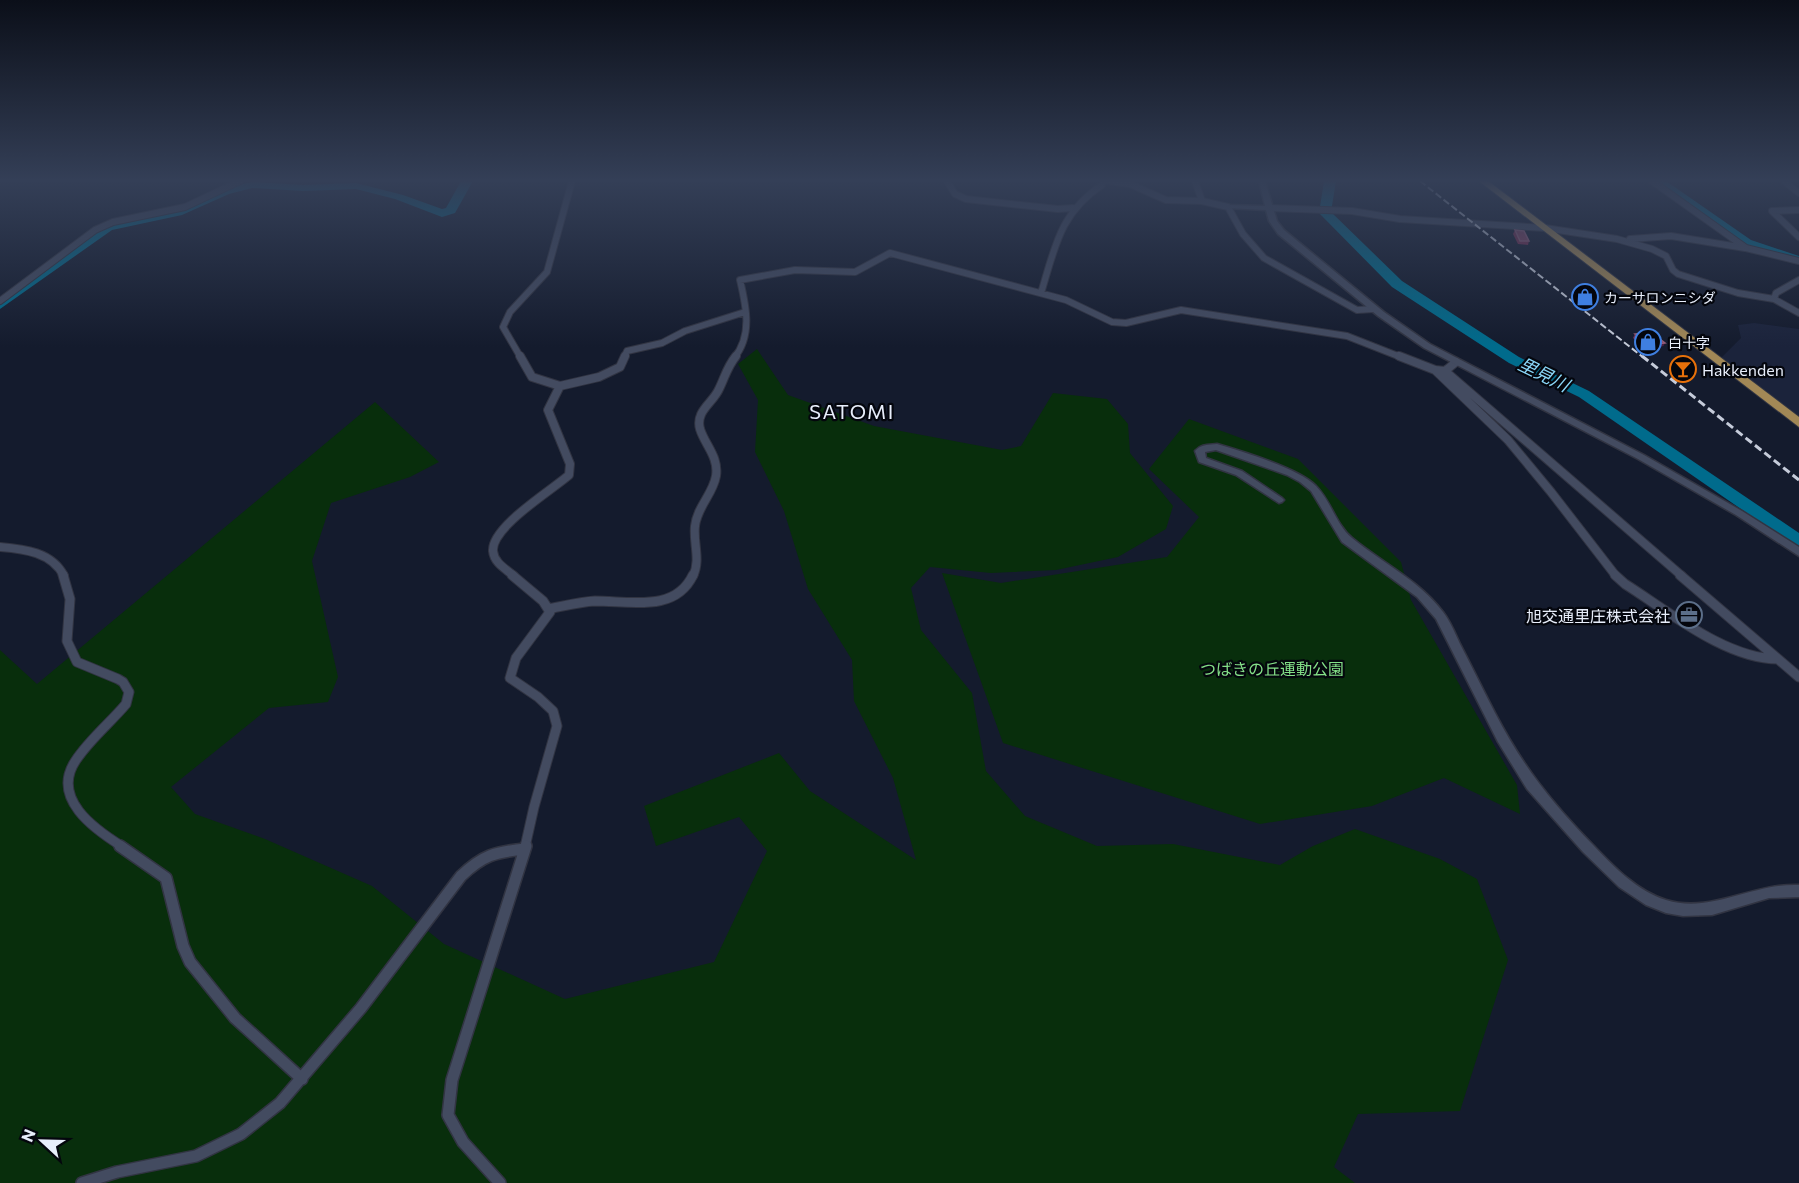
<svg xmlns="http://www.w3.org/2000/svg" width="1799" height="1183" viewBox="0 0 1799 1183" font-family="Commissioner,'Noto Sans JP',sans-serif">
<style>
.built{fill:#1b233b}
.green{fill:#082e0c}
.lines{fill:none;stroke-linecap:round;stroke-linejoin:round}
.river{fill:#006b8c;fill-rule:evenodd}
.minor-far3-casing{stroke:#313442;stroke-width:8}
.minor-far2-casing{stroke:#313442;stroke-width:10}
.minor-far1-casing{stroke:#313442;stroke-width:11}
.minor-casing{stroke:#313442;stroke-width:14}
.tertiary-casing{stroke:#313442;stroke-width:3}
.trunk-casing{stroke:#313442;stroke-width:2}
.minor-far3{stroke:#434b60;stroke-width:6}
.minor-far2{stroke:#434b60;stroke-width:8}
.minor-far1{stroke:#434b60;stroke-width:9}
.minor{stroke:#434b60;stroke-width:11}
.tertiary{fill:#434b60;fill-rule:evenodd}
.trunk{fill:#a28856;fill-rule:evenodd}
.rail-far1{stroke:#c6ccda;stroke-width:2;stroke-dasharray:7 3;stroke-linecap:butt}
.rail{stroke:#c6ccda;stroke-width:3;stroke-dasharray:8 4;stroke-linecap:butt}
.wall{fill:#7b2e51}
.shaded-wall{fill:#4d1e3b}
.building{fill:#874363;stroke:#965e7b;stroke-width:1.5}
.labels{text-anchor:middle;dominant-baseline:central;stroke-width:4.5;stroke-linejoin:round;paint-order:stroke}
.far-poi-label{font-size:14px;fill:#e8eefb;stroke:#04060d;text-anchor:start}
.poi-label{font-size:16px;fill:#e8eefb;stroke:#04060d;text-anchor:start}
.park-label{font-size:16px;fill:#84e088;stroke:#04060d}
.water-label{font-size:18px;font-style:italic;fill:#8ad7f9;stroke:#04060d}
.quarter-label{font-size:20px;letter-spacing:1.5px;fill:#e8eefb;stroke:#04060d}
</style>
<rect width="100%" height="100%" fill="#141b2d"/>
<path class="built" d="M1754,323L1799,329V417L1721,358L1741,338L1738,325Z"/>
<path class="green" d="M757,349L788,395L874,426L1002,450L1021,446L1053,393L1107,399L1128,424L1130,453L1173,506L1166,529L1118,557L1056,570L991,573L930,567L911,588L921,630L972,693L986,771L1025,816L1097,846L1173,844L1280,865L1313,846L1355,829L1440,859L1477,879L1508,960L1460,1111L1358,1114L1334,1167L1355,1183H0V650L37,684L375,402L439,462L410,477L331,503L312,561L338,677L328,702L269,708L171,787L195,814L265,839L372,886L444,944L565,999L714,962L767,851L739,817L656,846L644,806L779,753L810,791L916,860L893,778L854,701L852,660L808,589L784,511L755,452L758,400L738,364Z
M1189,419L1298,459L1401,562L1411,600L1517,785L1520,814L1444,778L1372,806L1260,824L1003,743L942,573L1001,583L1167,557L1199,517L1149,469Z"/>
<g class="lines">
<path class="river" d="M461,181H473L455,213L442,217L395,199L356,189L303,191L252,188L229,194L182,215L112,230L0,309V299L104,224L118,219L175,209L221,189L252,182L303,185L356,183L403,195L442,209L446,208Z
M1324,181H1336L1331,212L1402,281L1519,357L1589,391L1799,533V547L1793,545L1579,397L1509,363L1392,287L1319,213Z
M1652,181H1666L1751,240L1799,256V264L1743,246Z"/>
<defs>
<path id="minor-far3" d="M947,181L955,194L966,199L1058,209L1073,208
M1109,181L1130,184L1166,200L1202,201L1228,207L1243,234L1264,258L1357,310L1374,309
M1195,181L1202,201
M1652,181L1746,248L1799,261
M1784,181L1799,193
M1268,208L1352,211L1400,219L1545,228L1617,239L1652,249L1666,256L1673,270L1678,274L1738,293L1774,299
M1799,210L1772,211L1799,237
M1630,239L1671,236L1745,248
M1799,280L1776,293L1774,299L1799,313
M1041,293C1055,247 1060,213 1102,185L1103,181
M0,301L95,230L113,222L185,207L240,181
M521,358L503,327L510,312L547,272L572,181
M624,358L627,351L662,343L685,331L745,312
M734,358C753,335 746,306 740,280L795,270L855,272L890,253L1066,300L1112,322L1126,323L1181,310L1347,336L1403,358"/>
<path id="minor-far2" d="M1399,356L1435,370L1445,371
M1456,362L1445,371L1682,576
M1435,370L1508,440L1551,492L1616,576
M560,386L599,377L620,367L625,356
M0,547C24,549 52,552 64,576
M514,576C506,569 494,563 493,551C491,527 552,490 569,475L570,464L548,410L560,386L532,377L520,356
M693,576C701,560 693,543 695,526C697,507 713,494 716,476C719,457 705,445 700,429C695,411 713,403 719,389C725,377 727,367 736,356"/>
<path id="minor-far1" d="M63,575L70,599L67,641L77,662L118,679L123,682L129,692L126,704C110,723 90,739 76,760C50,798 94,829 123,847
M512,575L543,601L550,612L516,658L510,678L538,697L553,711L557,726L534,807L525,847
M1615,575L1625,584C1668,611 1726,659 1778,659
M1680,575L1799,677
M548,609C564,606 579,602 595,601C630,601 675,613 693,575"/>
<path id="minor" d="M120,846L166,878L183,946L190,962L235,1018L302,1079
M82,1183L117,1172L196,1156L241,1134L280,1103L361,1008L461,876C483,855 495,852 525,849
M500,1183L463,1142L448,1115L452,1080L526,846"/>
<path id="tertiary" d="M1259,181H1265L1277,221L1284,230L1384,312L1430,344L1644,455L1742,511L1799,547V556L1736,515L1638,459L1424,348L1378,316L1278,234L1269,221L1266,210L1226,208L1225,207L1228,205L1265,206Z
M1217,444C1241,451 1300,469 1316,486C1331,501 1336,525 1352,538C1382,563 1419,580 1443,612C1450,621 1455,633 1460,644C1472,667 1483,690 1495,713C1523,767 1552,803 1594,846C1614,867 1637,891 1666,900C1711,914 1752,883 1799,885V897L1769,898L1712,915L1683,916L1666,913L1646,905L1619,887L1583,852L1527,789L1498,742L1436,619L1417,597L1342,542L1311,491L1300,482L1287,475L1216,450L1205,452L1206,458L1242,471L1282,498L1284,500L1282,502L1279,503L1236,475L1199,462L1195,451C1201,444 1209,445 1217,444Z"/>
<path id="trunk" d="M1479,181H1488L1799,417V427Z"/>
</defs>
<use href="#minor-far3" class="minor-far3-casing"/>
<use href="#minor-far2" class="minor-far2-casing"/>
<use href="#minor-far1" class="minor-far1-casing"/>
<use href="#minor" class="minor-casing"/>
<use href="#tertiary" class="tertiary-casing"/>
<use href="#trunk" class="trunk-casing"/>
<use href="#minor-far3" class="minor-far3"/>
<use href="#minor-far2" class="minor-far2"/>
<use href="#minor-far1" class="minor-far1"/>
<use href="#minor" class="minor"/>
<use href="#tertiary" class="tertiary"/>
<use href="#trunk" class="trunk"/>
<path class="rail-far1" d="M1420,181L1644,358"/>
<path class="rail" d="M1642,356L1799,480"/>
</g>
<path class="wall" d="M1515,230L1529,241L1528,245L1518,244L1513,234Z
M1635,334L1665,343L1663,346L1646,349L1633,338Z"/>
<path class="shaded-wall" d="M1665,343L1663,346L1646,349L1649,345Z"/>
<path class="building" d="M1515,230L1524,231L1529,241H1520Z
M1651,332L1665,343L1649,345L1635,334Z"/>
<linearGradient id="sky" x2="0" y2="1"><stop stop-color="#0b0f19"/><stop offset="0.52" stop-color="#343f57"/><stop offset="1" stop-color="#343f57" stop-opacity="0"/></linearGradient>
<rect width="1799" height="347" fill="url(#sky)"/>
<defs>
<symbol id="shop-ring" viewBox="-11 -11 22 22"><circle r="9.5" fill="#04060d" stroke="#3f7fe0" stroke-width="1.5"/><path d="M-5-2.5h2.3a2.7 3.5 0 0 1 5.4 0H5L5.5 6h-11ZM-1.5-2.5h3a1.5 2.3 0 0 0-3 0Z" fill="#3f7fe0"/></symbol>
<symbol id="bar-ring" viewBox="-11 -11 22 22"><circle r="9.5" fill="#04060d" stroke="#e8710a" stroke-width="1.5"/><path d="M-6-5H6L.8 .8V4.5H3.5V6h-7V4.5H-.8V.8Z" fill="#e8710a"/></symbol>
<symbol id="office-ring" viewBox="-11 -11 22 22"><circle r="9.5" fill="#04060d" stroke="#5c6f8a" stroke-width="1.5"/><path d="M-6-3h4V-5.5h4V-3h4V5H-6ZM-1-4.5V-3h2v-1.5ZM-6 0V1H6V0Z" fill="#5c6f8a"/></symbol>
</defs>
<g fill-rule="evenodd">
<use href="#shop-ring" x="1570" y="282" width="30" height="30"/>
<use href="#shop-ring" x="1633" y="327" width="30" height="30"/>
<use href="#bar-ring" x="1668" y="354" width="30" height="30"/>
<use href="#office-ring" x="1674" y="600" width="30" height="30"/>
</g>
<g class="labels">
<g class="far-poi-label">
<text x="1604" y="297">カーサロンニシダ</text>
<text x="1668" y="342">白十字</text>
</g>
<g class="poi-label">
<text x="1702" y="369">Hakkenden</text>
<text x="1670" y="615" text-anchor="end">旭交通里庄株式会社</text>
</g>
<g class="park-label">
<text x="1272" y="668">つばきの丘運動公園</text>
</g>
<g class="water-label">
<text transform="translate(1544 374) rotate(26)">里見川</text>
</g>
<g class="quarter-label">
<text x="852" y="411">SATOMI</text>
</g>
</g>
<g transform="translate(42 1141) rotate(292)" stroke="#04060d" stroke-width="4.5" paint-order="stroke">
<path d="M0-4.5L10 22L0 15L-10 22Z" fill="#e8eefb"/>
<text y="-9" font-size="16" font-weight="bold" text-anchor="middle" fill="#e8eefb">N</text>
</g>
</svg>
